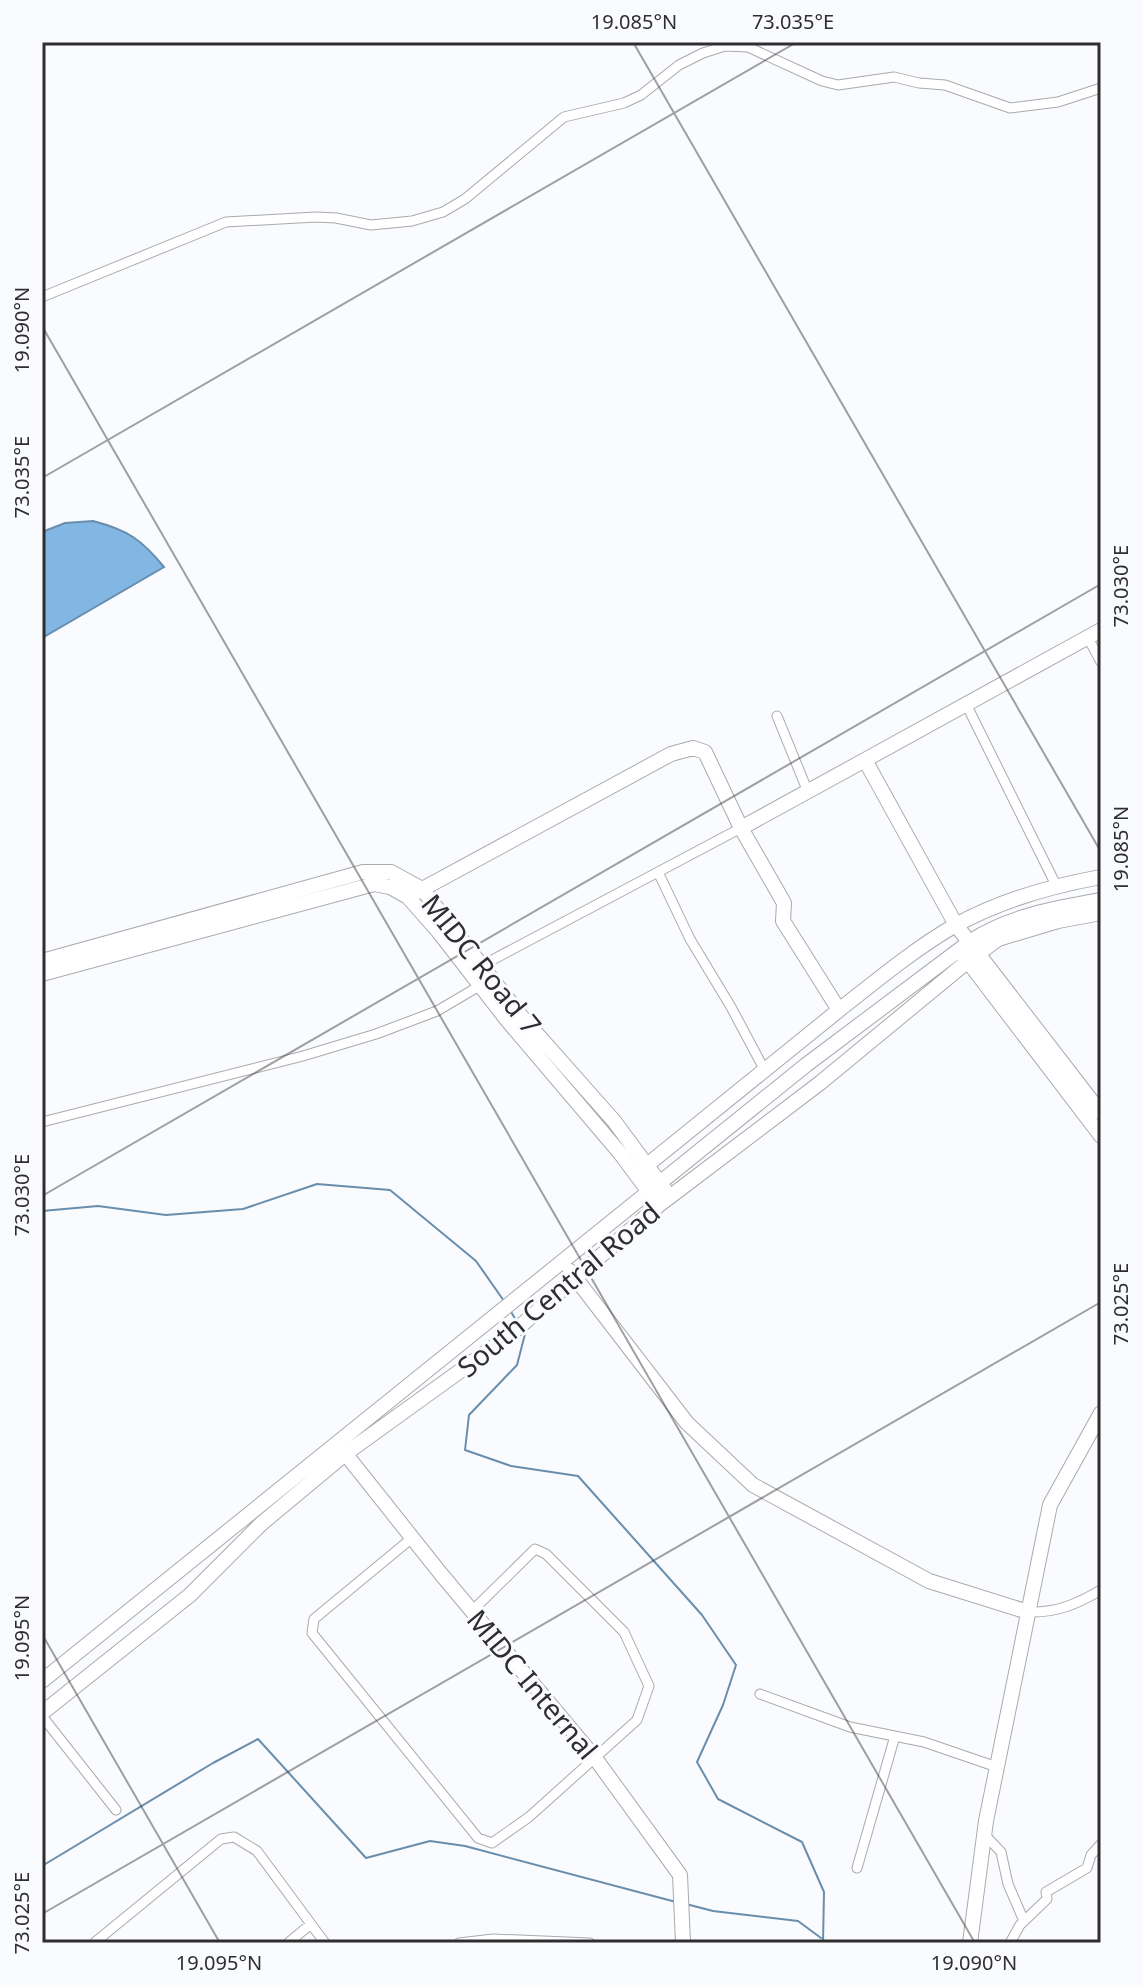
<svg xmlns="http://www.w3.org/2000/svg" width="1143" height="1985" viewBox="0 0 1143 1985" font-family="'Noto Sans',sans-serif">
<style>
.water{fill:#82b7e3;stroke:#698ead;stroke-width:2}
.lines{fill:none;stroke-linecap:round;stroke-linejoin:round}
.stream{stroke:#698ead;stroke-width:2}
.street-casing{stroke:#a9aaae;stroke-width:11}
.secondary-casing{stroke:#a9aaae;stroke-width:16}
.street{stroke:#fff;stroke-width:9}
.secondary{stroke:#fff;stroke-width:14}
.ticks{fill:none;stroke:#2e2e30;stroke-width:2;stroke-opacity:0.45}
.labels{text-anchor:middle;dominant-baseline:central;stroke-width:6;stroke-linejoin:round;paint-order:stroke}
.street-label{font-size:28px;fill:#2e2e30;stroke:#fafbfe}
.neatline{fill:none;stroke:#2e2e30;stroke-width:3}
.ticks-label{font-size:20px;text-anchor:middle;fill:#2e2e30}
</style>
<rect width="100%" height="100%" fill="#fafbfe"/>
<path class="water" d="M93,521C128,530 142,540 164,567L42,638V532L65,523Z"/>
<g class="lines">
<path class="stream" d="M42,1211L98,1206L166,1215L243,1209L317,1184L390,1190L476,1261L504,1301
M510,1310L517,1322
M523,1330L525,1334L517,1365L469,1415L465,1450L511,1466L578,1476L702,1615L736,1665L723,1705L697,1762L718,1799L802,1842L824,1892L823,1943
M42,1866L213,1763L258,1739L366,1858L430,1841L465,1846L676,1902
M686,1904L713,1911L798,1921L821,1938"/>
<defs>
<path id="street" d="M42,297L226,222L316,217L336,218L371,225L412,221L443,212L465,199L564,117L624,103L641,95L679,65L703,53L725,46L748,47L822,81L838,85L894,77L919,83L945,85L1010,108L1058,102L1101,88
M1088,638L1101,662
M967,706L1056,885
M777,716L808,792
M658,872L690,939L731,1007L764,1069
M479,967L741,828
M42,1122L303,1056L376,1034L437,1011L481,985
M412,1538L314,1619L312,1633L478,1838L492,1843L529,1817L637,1720L649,1686L624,1632L546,1554L535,1549L472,1611
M1028,1612C1057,1613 1077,1604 1101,1590
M760,1694L850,1727L924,1742L997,1767
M42,1716L116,1810
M984,1834L1001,1852L1008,1884L1024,1921
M857,1868L895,1736
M94,1943L221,1839L234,1837L257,1851L325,1943
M288,1943L311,1924
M459,1943L493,1939L590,1943
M1010,1943L1020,1925L1047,1899L1046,1892L1087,1868L1091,1855L1101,1844"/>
<path id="secondary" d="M865,760L1101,630
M415,893L671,754L693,748L705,752L741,828
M963,955L1101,1136
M42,961L363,872H391L422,889L521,1016L614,1121L665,1190
M42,974L374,884L390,887L408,897L438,931L507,1020L620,1153L655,1200
M839,1010C876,981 913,950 954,926C999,901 1051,886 1101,877
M636,1174L839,1010L783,921L784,903L741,828L865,760L956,925L1101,1113
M570,1271L687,1423L753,1485L929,1581L1028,1612
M340,1447L441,1574L595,1758L680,1875L683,1943
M42,1681L806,1065L971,941C1009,916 1056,908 1101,900
M42,1713L190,1595L261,1524L345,1454L510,1335L659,1205L820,1083L968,961L998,939L1058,921L1101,913
M970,1943L986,1821L1050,1505L1101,1413"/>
</defs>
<use href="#street" class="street-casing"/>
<use href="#secondary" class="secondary-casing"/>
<use href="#street" class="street"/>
<use href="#secondary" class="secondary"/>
</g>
<path class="ticks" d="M633,42L1101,852M42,326L975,1943M42,478L797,42M42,1196L1101,584M42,1634L220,1943M42,1914L1101,1302"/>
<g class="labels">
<g class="street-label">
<text transform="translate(482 964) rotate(51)">MIDC Road 7</text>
<text transform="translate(558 1289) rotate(-40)">South Central Road</text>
<text transform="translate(533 1684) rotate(50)">MIDC Internal</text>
</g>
</g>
<rect width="1143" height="1985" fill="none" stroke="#fafbfe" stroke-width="88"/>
<rect x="44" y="44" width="1055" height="1897" class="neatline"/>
<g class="ticks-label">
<text x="634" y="29">19.085°N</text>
<text x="793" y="29">73.035°E</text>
<text transform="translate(22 330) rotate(-90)" y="7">19.090°N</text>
<text transform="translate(22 477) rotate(-90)" y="7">73.035°E</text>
<text transform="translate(1121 586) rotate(-90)" y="7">73.030°E</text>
<text transform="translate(1121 849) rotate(-90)" y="7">19.085°N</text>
<text transform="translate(22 1195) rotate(-90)" y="7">73.030°E</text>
<text transform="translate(1121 1304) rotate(-90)" y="7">73.025°E</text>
<text transform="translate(22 1638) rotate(-90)" y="7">19.095°N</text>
<text transform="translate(22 1913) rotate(-90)" y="7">73.025°E</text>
<text x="219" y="1970">19.095°N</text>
<text x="974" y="1970">19.090°N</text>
</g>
</svg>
